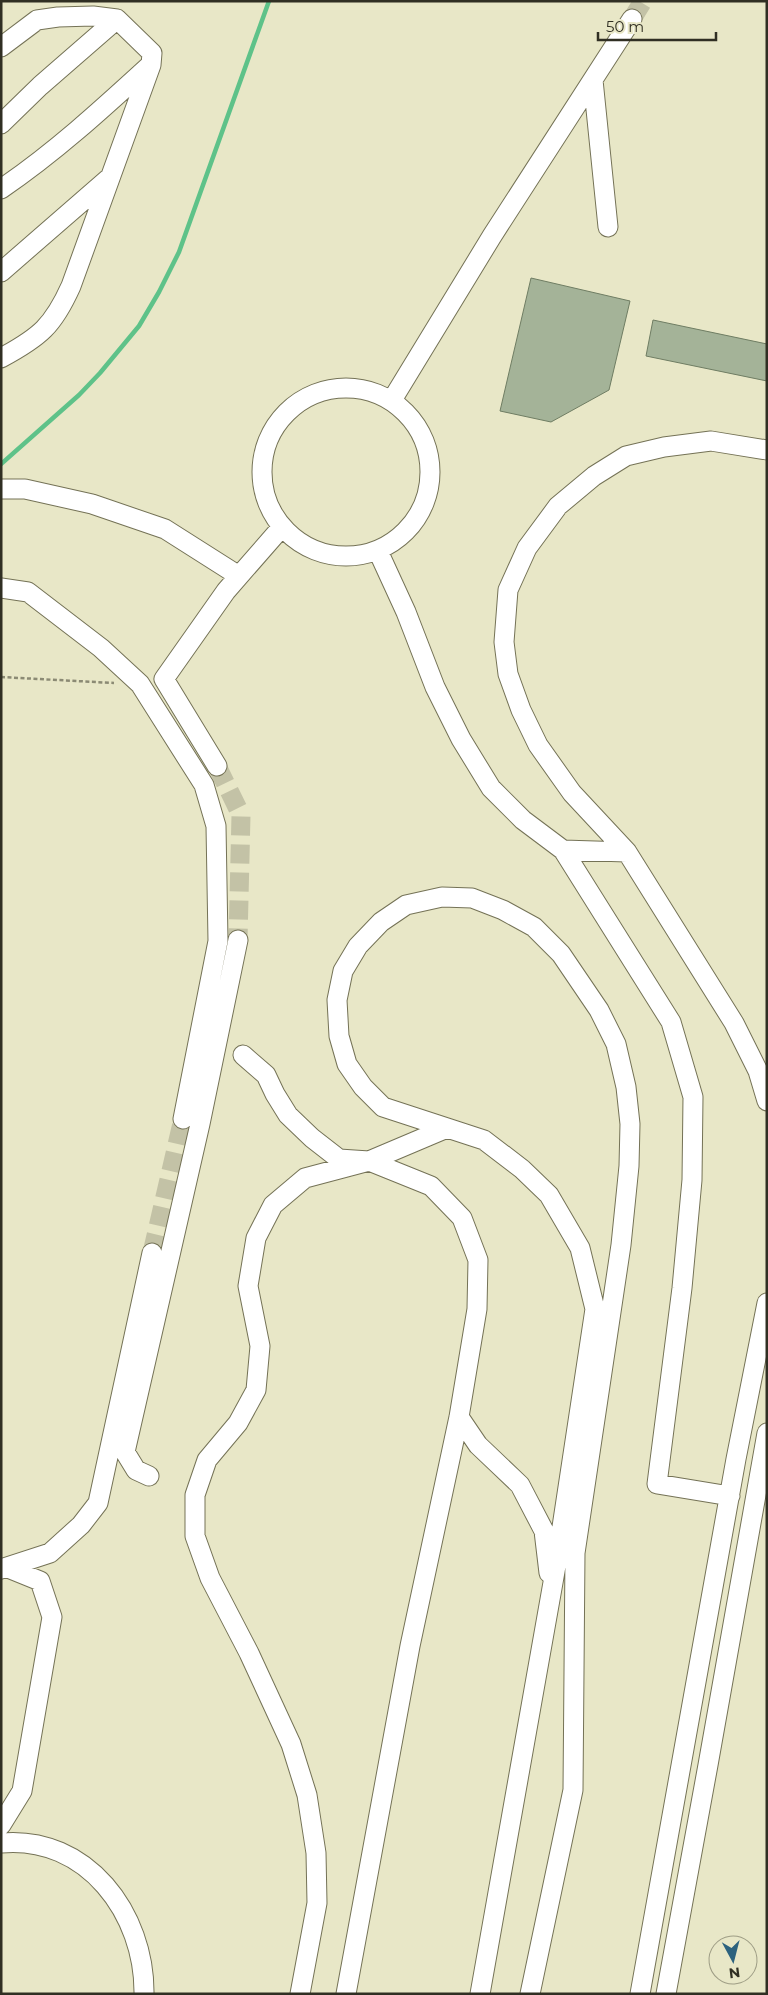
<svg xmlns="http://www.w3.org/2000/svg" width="768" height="1995" viewBox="0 0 768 1995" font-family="Montserrat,sans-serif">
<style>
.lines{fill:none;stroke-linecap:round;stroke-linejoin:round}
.stream{stroke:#5ec289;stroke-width:4.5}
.building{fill:#a4b398;stroke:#6f7d63}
.minor-tunnel{stroke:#c3c2a6;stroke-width:19;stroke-dasharray:19 9;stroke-linecap:butt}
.minor-casing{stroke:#747256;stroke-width:21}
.path{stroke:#8b8a74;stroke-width:2.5;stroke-dasharray:4 2.5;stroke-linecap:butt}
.minor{stroke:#fff;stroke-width:19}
</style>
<rect width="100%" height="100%" fill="#e8e7c7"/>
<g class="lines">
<path class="stream" d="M1,464L79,395L100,373L139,326L159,292L179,252L269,1"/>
</g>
<path class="building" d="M531,278L630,301L609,390L551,422L500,411Z
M653,320L767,344V381L646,356Z"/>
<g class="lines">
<path class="minor-tunnel" d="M632,19L643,1
M217,766L241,815L238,940
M152,1253L183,1119"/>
<defs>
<path id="minor" d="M1,47L37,20L58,17L93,16L117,19L152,53L151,65L71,286C53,326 40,337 1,358
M593,80L608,227
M1,124L40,86L117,19
M1,189C54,153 101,110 148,67
M1,272L108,179
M262 472a84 84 0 1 1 168 0a84 84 0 1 1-168 0Z
M392,400L492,236L632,19
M767,450L711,441L664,447L626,456L594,476L558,506L527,548L508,590L504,642L508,674L521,710L538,745L572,793L627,852L734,1023L758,1071L767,1101
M1,489H25L92,504L165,529L239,576
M378,551L406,612L435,687L461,739L491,788L523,820L563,850L627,852
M1,588L28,592L101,648L140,684L204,785L216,826L218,941L183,1119
M217,766L164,679L226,591L281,528
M563,850L671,1022L693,1097L692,1180L682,1288L657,1484L730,1496
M243,1055L266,1075L275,1094L288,1115L312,1138L339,1159L369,1161L447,1128
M459,1417L478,1445L520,1485L544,1531L549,1573
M149,1476L136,1470L125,1452L200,1124L238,940
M1,1569L50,1553L81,1525L98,1503L152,1253
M1,1825L22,1791L52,1617L40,1581L8,1568
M1,1843C87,1835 145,1914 144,1994
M300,1994L317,1903L316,1853L307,1795L291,1744L249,1653L210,1578L195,1536V1495L207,1460L238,1423L256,1390L260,1346L248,1286L256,1238L273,1205L305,1178L369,1161L431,1186L462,1218L478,1260L477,1309L459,1417L410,1646L346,1994
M480,1994L557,1560L595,1309L580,1248L549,1195L522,1169L484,1140L383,1107L363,1087L347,1064L339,1036L337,1000L343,971L358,946L381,922L406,905L442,897L472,898L503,910L534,927L561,954L599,1010L616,1044L626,1087L630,1124L629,1166L621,1245L575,1553L573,1790L530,1994
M640,1994L736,1459L767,1303
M666,1994L708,1765L767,1433"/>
</defs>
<use href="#minor" class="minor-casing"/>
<path class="path" d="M1,677L114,683"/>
<use href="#minor" class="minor"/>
</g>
<rect width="768" height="1995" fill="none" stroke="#302f23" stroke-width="5"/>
<g transform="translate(733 1960) rotate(173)"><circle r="24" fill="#e8e7c7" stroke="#9e9d85"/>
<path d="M0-4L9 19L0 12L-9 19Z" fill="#2c627e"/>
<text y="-8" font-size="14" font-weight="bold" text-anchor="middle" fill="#302f23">N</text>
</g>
<path d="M598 32v8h118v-8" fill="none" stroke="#302f23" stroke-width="2.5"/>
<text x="606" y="32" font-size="15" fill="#302f23" stroke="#e8e7c7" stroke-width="4" paint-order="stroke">50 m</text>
</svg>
